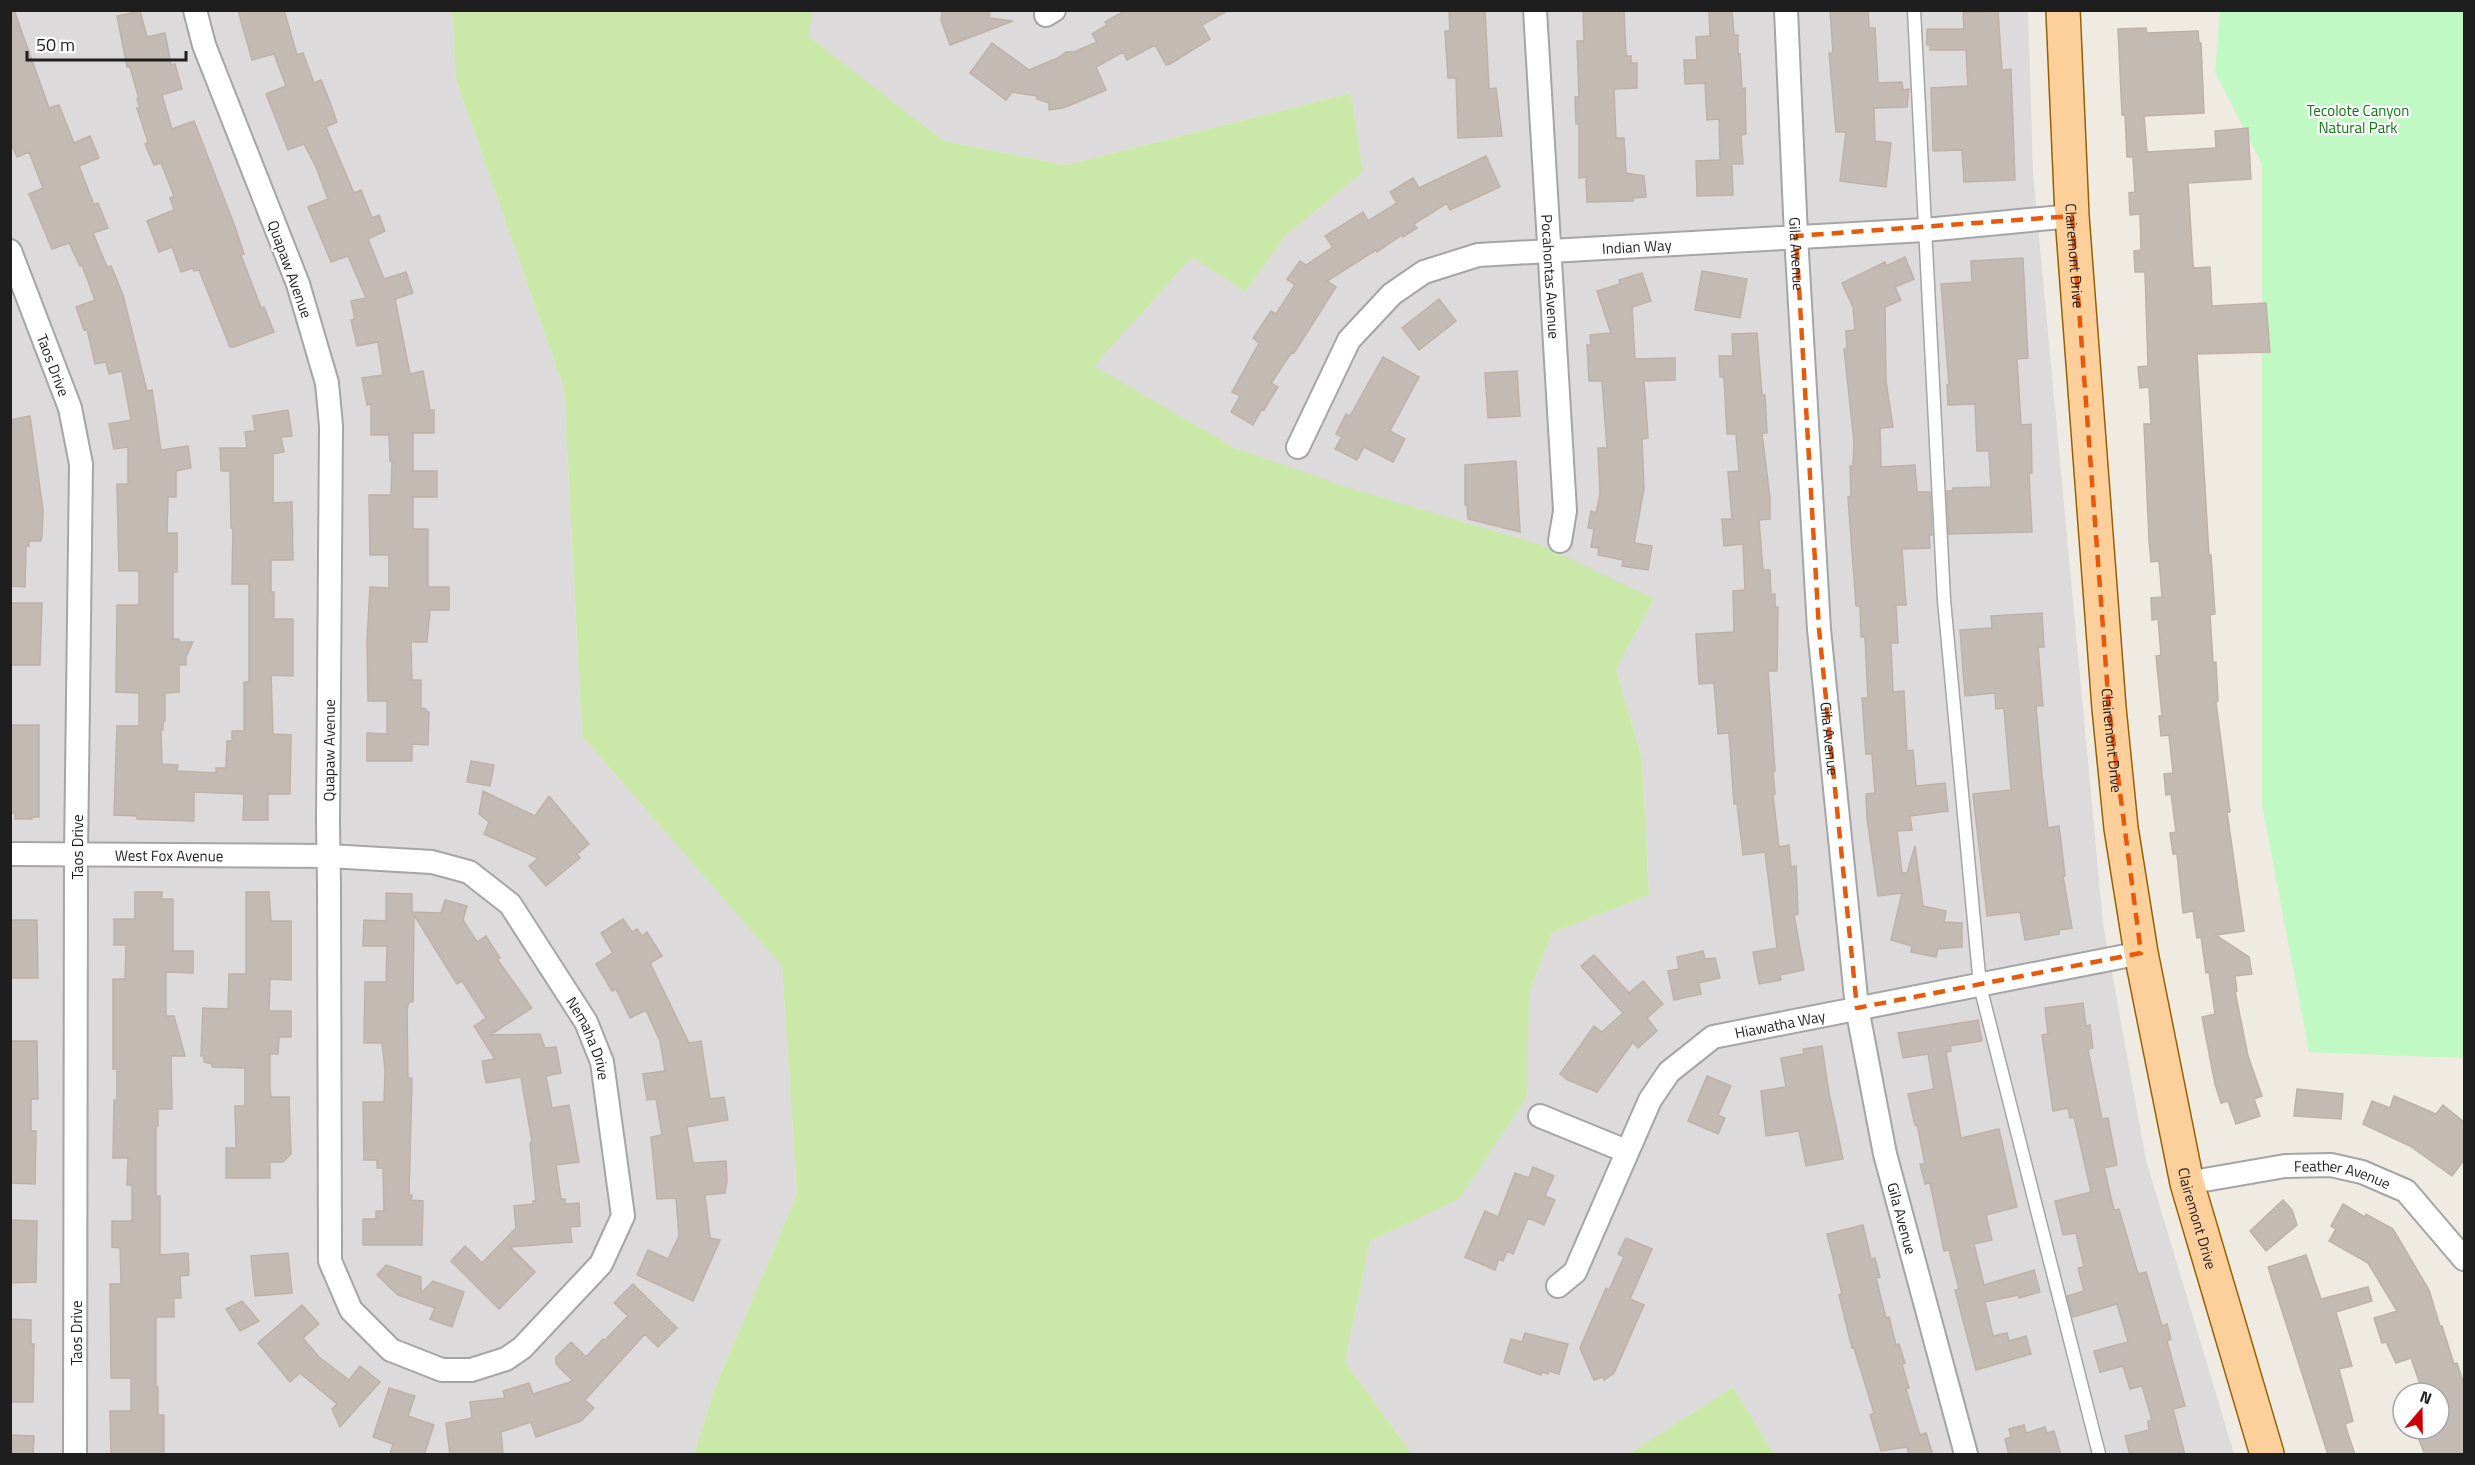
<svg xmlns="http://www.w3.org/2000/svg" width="2475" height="1465" viewBox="0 0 2475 1465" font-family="'Titillium Web',sans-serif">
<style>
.residential{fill:#dcdada}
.grass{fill:#cae9a9}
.park{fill:#c0f9c3}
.building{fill:#c3bab3;stroke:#c0b1a6;stroke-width:1.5}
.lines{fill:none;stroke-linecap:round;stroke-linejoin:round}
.service-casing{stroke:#a5a5a5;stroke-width:15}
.minor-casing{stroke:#a5a5a5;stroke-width:26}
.primary-casing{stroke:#976100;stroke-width:36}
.service{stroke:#fff;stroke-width:12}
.minor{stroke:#fff;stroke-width:22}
.primary{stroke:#fccf9b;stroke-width:33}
.marked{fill:none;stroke:#e8590c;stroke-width:4.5;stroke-dasharray:12 8;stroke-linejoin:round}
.labels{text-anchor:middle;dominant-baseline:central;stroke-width:4.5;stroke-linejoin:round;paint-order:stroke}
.park-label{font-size:15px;fill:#0b7c12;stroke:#fff}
.street-label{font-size:15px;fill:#1e1e1e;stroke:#fff}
</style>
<rect width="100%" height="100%" fill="#efebe3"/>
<path class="residential" d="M812,10L2028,11L2033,172L2103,923L2146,1160L2234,1454H1774L1733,1387L1628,1454H1412L1345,1362L1370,1241L1459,1199L1526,1097L1529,993L1552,933L1649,895L1642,759L1616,669L1654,599L1235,448L1093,366L1192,257L1245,292L1285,236L1363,172L1351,93L1066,165L944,141L808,37Z
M10,11H452L456,80L564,389L582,736L782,965L797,1194L714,1390L694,1454H11Z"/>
<path class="grass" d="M452,11H812L809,37L944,141L1066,165L1351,93L1363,172L1285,236L1245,292L1192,257L1094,366L1235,448L1346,487L1541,545L1654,599L1616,669L1642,759L1649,895L1552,933L1529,993L1527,1097L1459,1199L1370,1241L1345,1362L1412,1454H694L714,1390L797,1194L782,966L582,736L564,389L456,80Z
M1733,1387L1774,1454H1628Z"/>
<path class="park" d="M2220,11H2464V1058L2309,1052L2262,805V164L2215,72Z"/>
<path class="building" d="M10,10H14L49,108L59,105L74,143L90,136L99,158L79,166L94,205L98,203L108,228L93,233L107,267L111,266L123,295L147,391L152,390L161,450L188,446L191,468L176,471V497H168L167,533H177V572H173V639H179V642H193L186,657V665H179V692L165,693V721H163V730H161L162,764L178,765L177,771L216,773V768H226L227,741H232V731H244V682H249V584H232L233,528H231L230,471H221L220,448H247L245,432L255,431L253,416L288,410L292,436L281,437L284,452L273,454V503L292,502L293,560H271V592H274V619H293V676L271,675L273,734L291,735L290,794H268V820H243L244,794L194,792V821L137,819V816L114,815L117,726H139V693L116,692L117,605H139V571H119L117,484H128V447L114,449L109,424L131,420L122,371L109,374L106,362L95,364L87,329L84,330L76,307L95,300L82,265L80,266L69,243L52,249L29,194L43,188L29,152L17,157L10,141Z
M238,10H284L297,55L303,53L314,83L321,80L328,97L337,122L326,127L354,193L361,190L372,218L379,215L385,231L368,239L384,279L406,272L413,293L395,299L410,374L423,371L430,410H434V433H413V471H437V497H413V529H428V587H449V610H430L427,642H411L412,680H421V708L426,709V711L429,712L428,745L412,744V761H367V733L387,734V701H368L367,640L370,587L389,588V555H370L369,495H391L392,461H390L389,435H371V404L367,405L362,378L383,375L378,342L357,346L351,320L355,319L351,301L366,298L348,256L331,262L308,207L328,199L316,167L304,144L288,150L266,94L286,86L274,54L252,60Z
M942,10H990L989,18L1013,21L950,45L941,20Z
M1126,10H1229L1202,25L1210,39L1170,64L1166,65L1155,45L1127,60L1123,52L1096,67L1106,90L1063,108L1049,110V103L1037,99V96L1012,92L1006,100L970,73L992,43L1029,70L1058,58L1066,52H1074L1097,42L1092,34L1107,25L1105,22Z
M1449,10H1485L1489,89L1496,88L1502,136L1458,138L1456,78H1448L1445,31H1450Z
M1583,10H1624L1626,56H1631V63H1637V88L1614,89L1616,138H1624L1626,173L1644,176L1646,197L1633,198V201L1587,202L1586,177L1579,178V124H1576L1575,97H1579L1577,41H1584Z
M1709,10H1732L1734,35H1738V54H1740L1742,89L1745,88L1746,134L1741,135L1743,164H1732L1733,195L1697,196L1696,161L1720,160L1719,119L1707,120L1705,83L1685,84L1684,60H1697L1696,37L1710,36Z
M1830,10H1868L1869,28H1875L1878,83L1902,82L1903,90L1909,89L1907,107L1874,108L1875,141L1891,143L1886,187L1840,181L1846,132H1836L1829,53H1833Z
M140,11L147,37L165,33L171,65L175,64L182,89L162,95L172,129L194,121L234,224L244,254L241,255L261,308L264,307L274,332L234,347H230L199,270L194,271L193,268L181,272L172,247L159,252L147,221L174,210L170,198L174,196L161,163L154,165L145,144L148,142L137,108H140L137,99H139L130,67H127L117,16Z
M1998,11L2002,70L2011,69L2015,180L1964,182L1962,150L1933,151L1931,88L1968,86L1966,50H1930V45H1927V29H1964L1963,13Z
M2146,28L2147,33L2198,31L2199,43H2201L2204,113L2144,116L2147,152L2216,148L2215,131L2248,128L2251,179L2188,183L2193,265L2194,268L2210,267L2212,306L2266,303L2270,352L2197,354L2209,555H2211L2215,614L2210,615L2213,663L2216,662L2218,701L2216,702L2230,812H2227L2244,931L2216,935L2249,957L2252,974L2235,976L2237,991H2235L2248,1056L2262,1096L2254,1099L2260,1116L2236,1124L2228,1101L2221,1103L2215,1084L2202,1017L2215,1014L2209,972L2206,973L2201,937L2197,938L2193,911L2183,913L2177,854H2173L2170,833L2176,832L2171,794L2166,795L2164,774L2173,773L2169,735L2161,736L2159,716H2162L2156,656L2161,655L2158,619L2152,620L2151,598L2162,597L2159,561L2151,562L2149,540L2144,424H2151L2149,387L2140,388L2138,367L2148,366L2145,272H2135L2134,251L2141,250L2140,214L2130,215L2129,193L2135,192L2133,157H2127L2125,115H2122L2118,29Z
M1486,156L1500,187L1450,210L1447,203L1414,224L1417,228L1403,237L1402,235L1377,252L1376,250L1327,281L1336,287L1294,353L1292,352L1271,383L1278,387L1264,410L1262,409L1253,425L1231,412L1240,396L1232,392L1259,343L1253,338L1271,311L1276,314L1295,285L1287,279L1300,261L1306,265L1333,247L1325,236L1363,212L1368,221L1397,203L1390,192L1413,178L1419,188Z
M1905,257L1914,279L1895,287L1901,300L1885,307L1886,381L1893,427L1880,428L1881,467L1915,465L1917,492H1930L1932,535H1929L1930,548L1902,549L1906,605H1896L1898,643H1891L1893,692L1904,691L1907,751L1913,750L1916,786L1945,783L1948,811L1910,816L1912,830L1897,831L1902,873H1907L1915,846L1923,906L1946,911L1944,922L1962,923V947L1938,949L1936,957L1911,952L1912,946L1891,940L1902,893L1878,896L1867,818L1866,794L1875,793L1872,754H1866L1862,698H1868L1865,637H1861L1860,606H1856L1848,497L1851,496L1850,466H1853L1854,442L1844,349H1847L1846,331L1855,330L1853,307L1842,283L1885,262L1886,266Z
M2023,258L2028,358L2017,359L2021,425L2031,424L2032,473H2029L2032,532L1949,534L1947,491H1953V488L1991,487L1989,451H1977L1975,404L1948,405L1947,385H1949L1941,284L1972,282L1971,261Z
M1702,271L1747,279L1740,318L1695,310Z
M1642,273L1651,301L1632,307L1635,359L1675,358V380L1644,381L1648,438L1642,439L1644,489L1634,543L1652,546L1648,570L1622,566L1623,560L1598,555L1599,548L1591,547L1594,529L1588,528L1591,511L1596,513L1600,494L1598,448H1607L1602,381H1589L1587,345H1591L1590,335L1611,333L1597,291L1620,284L1619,280Z
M1439,299L1456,321L1419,350L1402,328Z
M1757,333L1762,395H1765L1767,433H1762L1770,498V519L1759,520L1763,570H1770L1771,595L1775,594V607H1778L1777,671H1768L1775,771H1773L1775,794L1773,795L1779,847L1789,845L1791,867L1796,866L1798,914L1794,915L1804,970L1780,975L1781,980L1759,984L1753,952L1777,948L1765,852L1743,855L1737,804H1734L1729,733L1718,734L1714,683L1699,684L1696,634L1734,632L1733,591L1745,590L1743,544L1724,546L1722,519H1732L1728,472L1739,471L1736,434H1727L1724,377H1720L1719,356H1733L1732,334Z
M1383,357L1419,377L1390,431L1405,439L1393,462L1364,447L1357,460L1335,449L1342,437L1336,434L1346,414L1350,416Z
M1517,371L1520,416L1488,418L1485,373Z
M30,416L43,510L42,536L41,541H29V546H26L25,587L10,586V420Z
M1516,461L1520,532L1468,519L1467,505H1465V465Z
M10,603H42L40,665H10Z
M2042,613L2044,647H2038L2043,706H2036L2042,775L2048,828L2059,826L2065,876H2063L2072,928L2059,930V934L2025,940L2020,912L1987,916L1973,794L2011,790L2004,708L1996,709L1995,693L1965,696L1960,630L1992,628L1991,616Z
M10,725H39V817H32V819H15V813H10Z
M471,761L494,765L490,786L467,782Z
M483,791L535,816L549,796L589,844L577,854L580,858L546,886L529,866L538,858L484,834L489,822L479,814Z
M135,892H162V899H173V951H193V973L166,972V1016H174L185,1056H171L172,1109H158V1126H156V1196H160V1255L188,1253L189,1275L180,1276L181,1298H174V1317H156V1387H158V1415H164V1455H111L110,1411H131V1378H111L110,1284H121L120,1248L112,1247V1221H132V1185H127L128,1158H113L114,1100H117V1069H113V979H125L126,945H114V919H135Z
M246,892H269L271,921H291V980L270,979L269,1011H291V1037H279L278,1054H270V1088L271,1097H289L291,1154L283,1162H270V1178H226V1148H236L235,1106H245V1068L212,1067V1064L204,1062V1056H201L203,1008L228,1009L229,974H246Z
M386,893L412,894V912L441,913L445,900L467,906L463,920L477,942L486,936L500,958L497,959L532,1008L490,1035L540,1034L545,1048L556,1047L561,1073L546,1076L552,1108L569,1105L579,1162L556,1165L561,1199H565V1204L579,1203L580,1226L570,1227L572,1242L510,1247L535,1272L499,1309L451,1261L465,1246L482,1263L516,1228L514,1206L533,1204V1201H536L530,1143L532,1142L521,1077L486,1083L482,1061L495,1059L474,1026L486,1018L462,981L457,984L414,915L413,1002H409L407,1009L408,1078H412L409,1195H412L411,1200L423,1201L422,1245H363V1219H376V1211H384L383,1168H377V1160H364L363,1102H384L385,1069L382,1043H364L365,982H386L387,946H363L364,920L386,921Z
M623,919L632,932L637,929L642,936L647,932L662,956L650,963L689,1043L701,1041L710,1099L724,1097L728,1120L687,1127L693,1163L726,1161L727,1181L725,1193L705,1195L710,1238L720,1240L693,1301L637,1275L648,1250L668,1259L679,1236L676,1198L657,1199L651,1137L662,1135L656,1099L647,1100L643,1074L665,1071L660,1041L646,1010L630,1018L616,989L612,991L596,964L613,953L601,933Z
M10,920H37L38,978H10Z
M1703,951L1705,959L1715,958L1720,978L1699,983L1701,994L1674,1000L1668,971L1679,969L1677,957Z
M1594,955L1629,993L1643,981L1663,1004L1647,1018L1657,1031L1638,1048L1633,1042L1597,1092L1568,1080L1560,1074L1594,1026L1602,1032L1623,1013L1581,966Z
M2083,1003L2086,1026L2090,1025L2093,1048L2088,1049L2102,1119L2108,1118L2117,1165L2104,1168L2114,1210L2119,1209L2138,1274L2146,1272L2162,1326L2167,1324L2171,1339L2167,1341L2185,1406L2173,1409L2185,1455H2130L2125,1436L2149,1430L2148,1421L2152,1420L2142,1386L2130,1389L2123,1366L2100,1372L2094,1351L2128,1342L2117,1304L2073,1317L2067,1296L2084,1291L2078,1268L2084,1267L2076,1233L2063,1235L2055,1201L2091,1192L2074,1117L2070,1118L2068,1108L2053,1111L2042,1035L2048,1034L2045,1008Z
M1978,1020L1982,1041L1950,1046L1951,1051L1946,1052L1961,1138L1999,1129L2017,1207L1986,1215L1992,1240L1974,1244L1984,1285L2034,1270L2040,1292L2019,1298L2018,1295L1985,1302L1993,1336L2007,1333L2009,1341L2026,1336L2031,1354L1976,1370L1955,1290L1959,1289L1949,1250L1944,1251L1930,1183L1925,1184L1920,1164H1925L1917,1124L1915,1125L1908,1094L1934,1089L1928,1054L1903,1058L1898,1033Z
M10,1041H37L38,1099H31V1131H36L35,1184L10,1183Z
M1822,1046L1829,1093L1843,1159L1806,1166L1799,1131L1766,1136L1761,1091L1786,1087L1781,1058L1804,1054L1803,1049Z
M1707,1076L1731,1086L1718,1115L1725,1118L1718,1134L1688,1121Z
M2297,1089L2343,1094L2341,1119L2294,1116Z
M2394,1096L2436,1114L2443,1105L2464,1122V1160L2452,1176L2410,1146L2363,1124L2372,1101L2390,1108Z
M1533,1167L1554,1176L1545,1196L1555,1200L1544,1225L1528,1218L1513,1254L1507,1251L1503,1261L1499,1259L1495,1270L1465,1257L1485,1211L1498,1217L1515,1173L1529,1178Z
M2283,1200L2292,1210L2297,1225L2266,1251L2250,1231Z
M2343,1204L2365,1217L2366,1214L2393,1229L2429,1290L2440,1326H2442L2454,1364L2457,1363L2464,1384V1455H2425L2417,1435L2432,1429H2439V1393H2423L2411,1358L2396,1363L2386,1342L2382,1343L2374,1318L2397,1311L2368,1263L2329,1241L2336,1229L2331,1226Z
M10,1220L37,1221L36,1282L10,1283Z
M1863,1225L1871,1259L1875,1258L1880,1277L1876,1278L1886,1318L1889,1317L1896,1345L1899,1344L1905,1363L1902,1364L1909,1388L1906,1389L1920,1435L1926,1433L1933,1455H1909L1907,1447L1881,1451L1870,1415L1874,1413L1854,1348H1852L1839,1295L1842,1294L1827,1234Z
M1626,1238L1652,1249L1630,1299L1644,1305L1614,1373L1604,1380L1603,1377L1594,1380L1580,1348L1606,1288L1609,1290L1624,1257L1618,1254Z
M288,1253L292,1293L255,1296L251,1256Z
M2306,1255L2321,1299L2368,1287L2372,1301L2336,1312L2352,1366L2339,1369L2353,1421L2345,1424L2355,1455H2328L2268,1267Z
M386,1265L421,1277V1293L433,1281L464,1292L452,1327L430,1319L435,1308L398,1295L377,1275Z
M633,1284L677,1328L658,1347L645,1334L585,1400L594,1408L581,1421L536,1437L531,1422L501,1432L503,1455H450L446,1423L472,1418L470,1402L505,1398L503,1391L529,1383L533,1394L573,1381L556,1364V1357L571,1342L586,1357L603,1339L605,1340L628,1316L614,1303Z
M242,1301L259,1321L240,1331L226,1309Z
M302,1305L319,1324L303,1338L319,1357L349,1380L360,1366L380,1382L340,1427L332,1409L337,1404L300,1373L290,1382L258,1343Z
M10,1319L31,1320V1344H34L33,1402H10Z
M1525,1333L1568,1344L1559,1374L1549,1371L1548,1374L1542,1372L1541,1375L1504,1362L1511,1339L1522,1342Z
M389,1388L415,1396L408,1416L434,1425L424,1455H390L393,1444L373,1437Z
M2024,1425L2026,1433L2045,1427L2047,1433L2054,1431L2061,1455H2009L2005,1439L2011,1437L2009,1429Z
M10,1435L34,1436L33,1455H10Z"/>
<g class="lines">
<defs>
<path id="service" d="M1914,10L1944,600L1980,986L2099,1454"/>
<g id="minor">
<path id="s1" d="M1535,10L1565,511L1560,541"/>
<path id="s2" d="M1786,10L1796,236L1819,629L1857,1008L1885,1154L1966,1454"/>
<path d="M1046,15L1054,10"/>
<path id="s3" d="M10,251L70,408L81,464L76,854L75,1454"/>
<path id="s4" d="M1298,447L1349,340L1392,294L1424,272L1478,255L1925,230L2072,216"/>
<path id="s5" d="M10,854L329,856L432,862L469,872L510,904L586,1022L602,1062L623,1216L601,1264L522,1348L506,1359L471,1370H442L391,1350L351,1310L330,1261L329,886L328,822L331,426L327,383L298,284L204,45L195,10"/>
<path d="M1540,1116L1626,1151"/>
<path id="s6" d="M2187,1183L2285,1166L2331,1165L2362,1172L2406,1191L2464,1259"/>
<path id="s7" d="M1558,1286L1575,1272L1650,1100L1669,1072L1713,1037L2141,953"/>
</g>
<g id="primary">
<path id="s8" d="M2063,10L2072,216L2109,708L2121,828L2141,953L2187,1183L2267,1454"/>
</g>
</defs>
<use href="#service" class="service-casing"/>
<use href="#minor" class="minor-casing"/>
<use href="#primary" class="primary-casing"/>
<use href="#service" class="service"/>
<use href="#minor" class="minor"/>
<use href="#primary" class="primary"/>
</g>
<path class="marked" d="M2072,216L2109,708L2141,953L1857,1008L1819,629L1796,236Z"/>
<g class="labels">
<g class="park-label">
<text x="2358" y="110">Tecolote Canyon<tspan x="2358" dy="17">Natural Park</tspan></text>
</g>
<g class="street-label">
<text stroke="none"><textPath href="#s4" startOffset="436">Indian Way</textPath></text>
<text stroke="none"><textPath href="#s2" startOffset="244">Gila Avenue</textPath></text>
<text stroke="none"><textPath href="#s8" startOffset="246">Clairemont Drive</textPath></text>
<text transform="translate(290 269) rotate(70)">Quapaw Avenue</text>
<text stroke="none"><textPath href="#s1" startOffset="267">Pocahontas Avenue</textPath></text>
<text stroke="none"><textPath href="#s3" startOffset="122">Taos Drive</textPath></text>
<text stroke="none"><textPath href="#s2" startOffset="730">Gila Avenue</textPath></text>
<text stroke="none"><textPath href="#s8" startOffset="732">Clairemont Drive</textPath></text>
<text stroke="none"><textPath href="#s5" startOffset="1780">Quapaw Avenue</textPath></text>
<text transform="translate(77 847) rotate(-90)">Taos Drive</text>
<text stroke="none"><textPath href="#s5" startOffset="159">West Fox Avenue</textPath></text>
<text stroke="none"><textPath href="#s7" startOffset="368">Hiawatha Way</textPath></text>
<text stroke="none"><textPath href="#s5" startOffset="669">Nemaha Drive</textPath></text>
<text stroke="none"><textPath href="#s6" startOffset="158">Feather Avenue</textPath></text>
<text stroke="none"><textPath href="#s8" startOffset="1218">Clairemont Drive</textPath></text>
<text stroke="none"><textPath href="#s2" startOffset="1216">Gila Avenue</textPath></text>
<text transform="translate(76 1333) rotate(-90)">Taos Drive</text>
</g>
</g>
<rect width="2475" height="1465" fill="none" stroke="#1e1e1e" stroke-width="24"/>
<g transform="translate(2421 1411) rotate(20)"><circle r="28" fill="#ffffff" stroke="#a5a5a5" stroke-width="1.5"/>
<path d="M0-4.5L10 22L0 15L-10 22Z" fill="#cb0006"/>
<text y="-9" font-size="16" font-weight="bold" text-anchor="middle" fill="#1e1e1e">N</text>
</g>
<path d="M27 51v9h159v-9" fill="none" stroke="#1e1e1e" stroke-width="3"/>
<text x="36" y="51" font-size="18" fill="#1e1e1e" stroke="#ffffff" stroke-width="4.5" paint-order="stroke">50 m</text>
</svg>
